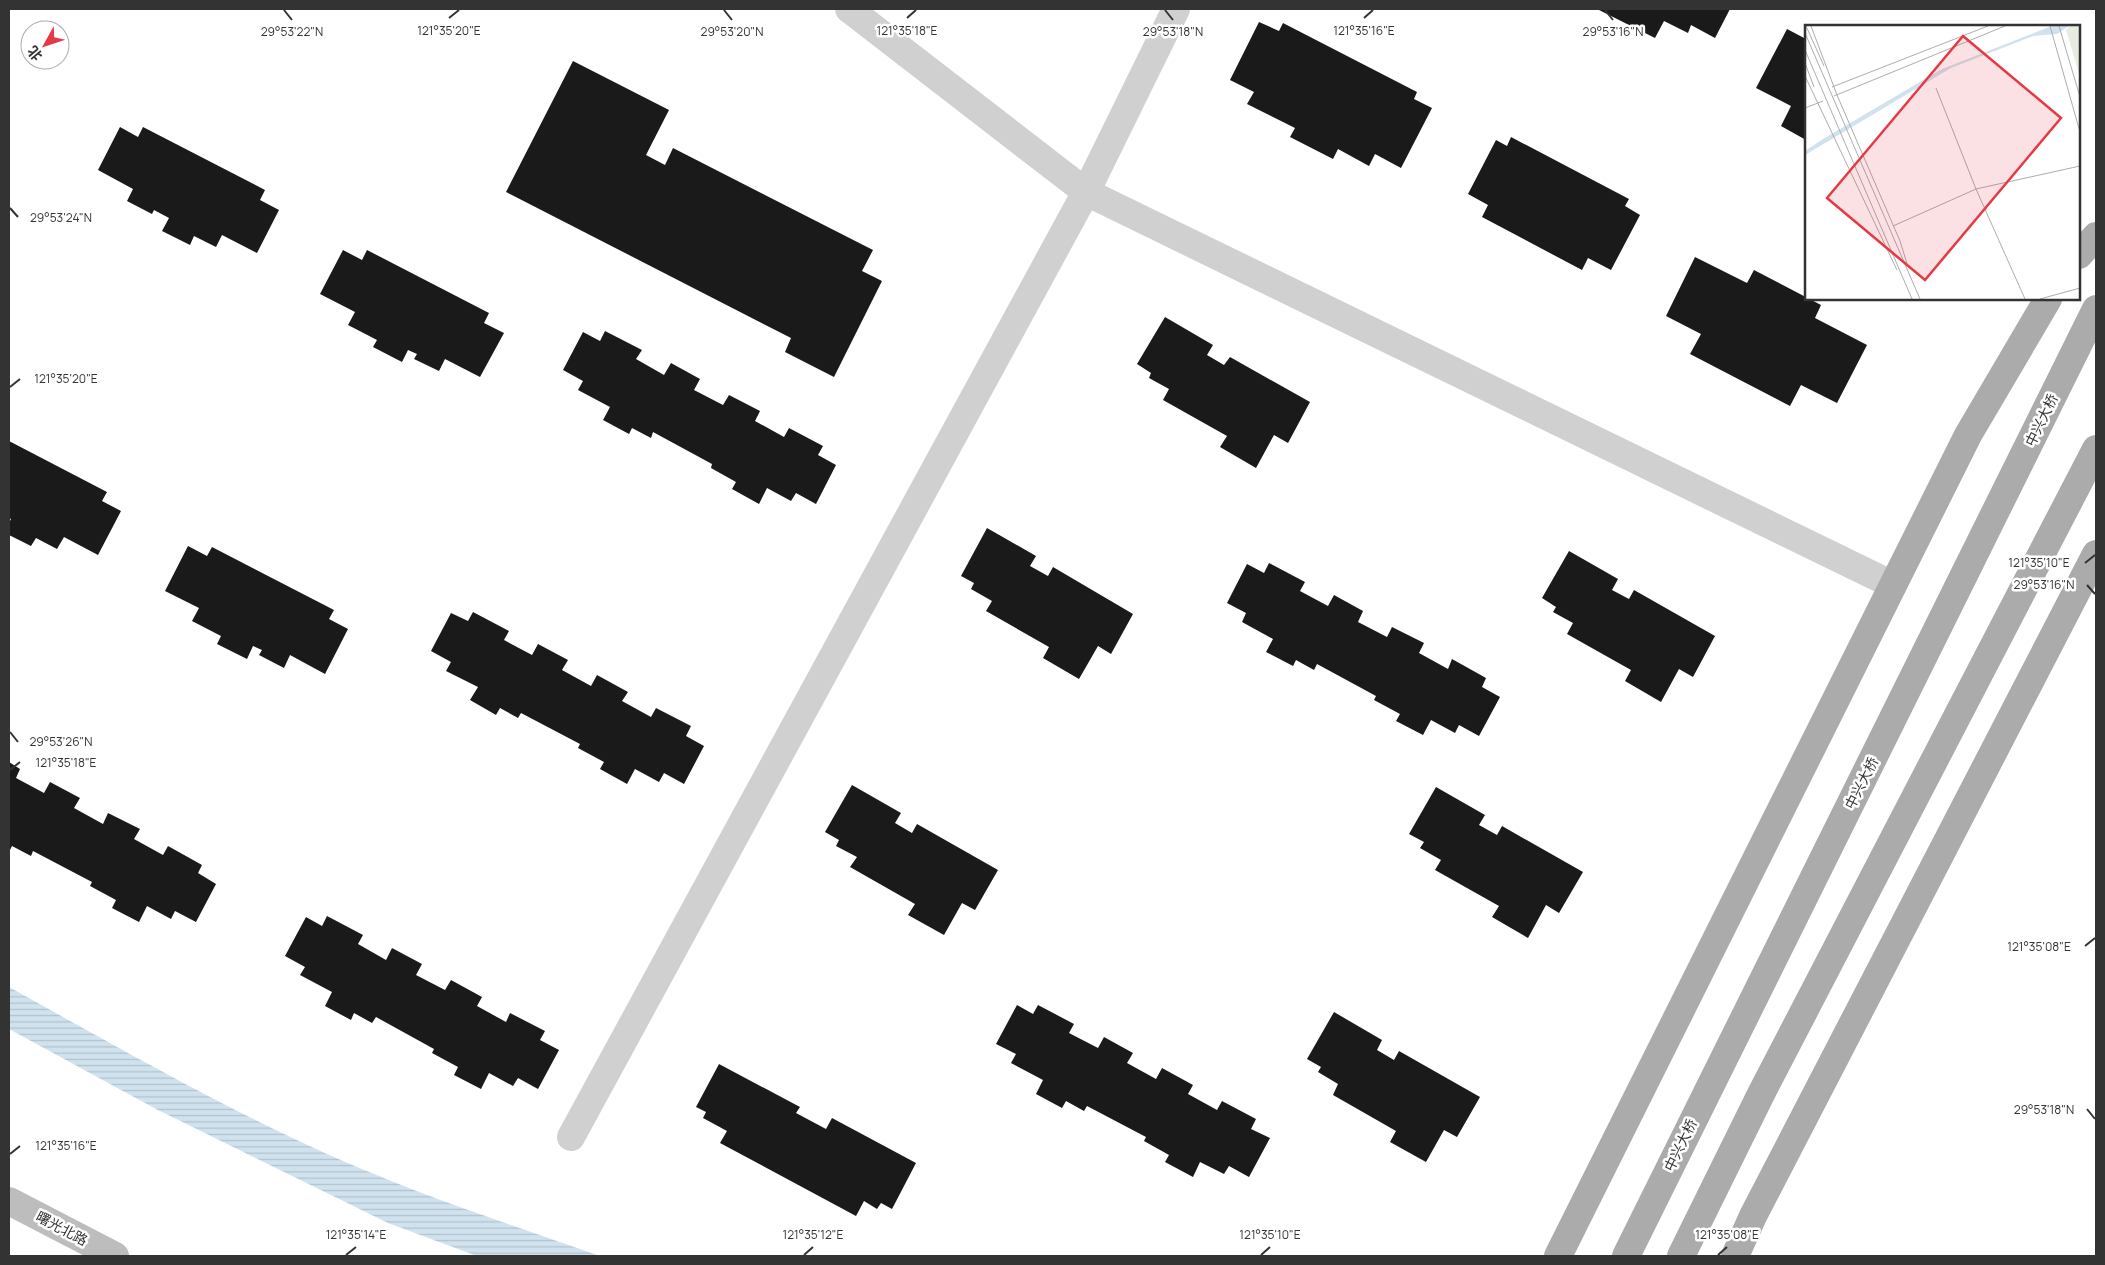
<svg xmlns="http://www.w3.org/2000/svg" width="2105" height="1265" viewBox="0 0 2105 1265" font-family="Manrope,'Noto Sans SC',sans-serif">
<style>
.water{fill:url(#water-rules)}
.building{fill:#1a1a1a}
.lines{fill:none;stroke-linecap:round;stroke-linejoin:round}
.street{stroke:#d0d0d0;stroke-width:28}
.secondary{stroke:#bdbdbd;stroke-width:28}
.primary{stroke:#ababab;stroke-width:28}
.ticks{fill:none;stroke:#333;stroke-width:2}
.labels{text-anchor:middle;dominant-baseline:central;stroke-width:5;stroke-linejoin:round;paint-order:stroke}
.street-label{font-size:14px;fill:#333;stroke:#fff}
.inset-road{fill:none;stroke:#adadad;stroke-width:1}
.view{fill:#e63946;fill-opacity:0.15;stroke:#e63946;stroke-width:2.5}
.inset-edge{fill:none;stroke:#333;stroke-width:2.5}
.ticks-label{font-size:12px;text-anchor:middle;fill:#333;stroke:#fff;stroke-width:5;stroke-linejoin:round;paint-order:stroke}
</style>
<defs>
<pattern id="water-rules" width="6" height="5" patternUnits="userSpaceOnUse" patternTransform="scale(1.25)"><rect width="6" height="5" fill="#cfe2ee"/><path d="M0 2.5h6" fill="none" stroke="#b2c2cd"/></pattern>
</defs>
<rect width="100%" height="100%" fill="#fff"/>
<path class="water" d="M9,987C114,1045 218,1105 327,1154C416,1194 509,1224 600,1256H477L388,1223L156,1109L9,1029Z"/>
<path class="building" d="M1597,9H1730L1715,38L1691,25L1688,33L1664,21L1655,38Z
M1259,22L1279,31L1283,23L1417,92L1414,99L1432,108L1401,168L1375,154L1369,166L1338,149L1333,159L1290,137L1295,128L1247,104L1254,92L1230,80Z
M1787,29L1806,39V140L1781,126L1791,106L1756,88Z
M573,61L669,110L646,155L665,165L673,148L873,250L862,271L882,281L834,377L785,352L791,338L506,192Z
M120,127L138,137L143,127L265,190L260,200L279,210L257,253L222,235L216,247L194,236L190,245L162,231L169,218L154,210L152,214L127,201L133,189L98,170Z
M1511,137L1629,199L1625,206L1640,215L1611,270L1588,258L1582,270L1482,217L1488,205L1468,194L1496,140L1507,146Z
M343,250L362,260L367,250L489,313L484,323L504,333L480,377L445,359L439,371L414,359L417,354L408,350L402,362L373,347L377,340L348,325L355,312L320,294Z
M1695,257L1747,283L1754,270L1821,305L1815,318L1867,345L1837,403L1801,385L1790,406L1690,354L1701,334L1666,316Z
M1165,317L1213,345L1207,355L1224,365L1230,357L1310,402L1288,443L1274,435L1256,468L1220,447L1227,436L1163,400L1169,389L1149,378L1151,373L1137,364Z
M605,331L642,350L636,359L664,375L671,363L700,379L694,390L723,405L729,395L760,411L755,421L784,437L789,428L823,446L818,455L836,465L816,504L796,493L791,501L767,488L759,504L732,489L736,482L711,468L712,464L653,432L651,438L632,428L629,434L603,420L610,407L578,390L583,381L563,370L583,332L600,341Z
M9,441L107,492L102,501L121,511L98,555L64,537L57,549L36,538L31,546L9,535V523L11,519L9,518Z
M987,528L1036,556L1030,566L1048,576L1053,567L1133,614L1111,654L1098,646L1079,679L1043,658L1049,647L986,611L992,601L971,589L974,583L961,576Z
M188,546L207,556L212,547L334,610L329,619L348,629L325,674L290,655L284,668L259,655L262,650L253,646L247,659L217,644L221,636L192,621L199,608L165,591Z
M1569,551L1618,579L1612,590L1629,599L1634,590L1715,636L1693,677L1679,669L1661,702L1625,681L1631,670L1567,634L1573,623L1553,612L1556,607L1542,598Z
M1269,563L1305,582L1300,591L1328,606L1334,595L1363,611L1358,622L1387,637L1392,627L1424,643L1419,653L1448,669L1452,659L1486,678L1482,687L1500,697L1479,736L1459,725L1455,733L1431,720L1423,735L1396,721L1400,714L1374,700L1376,696L1317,664L1314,670L1296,660L1293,666L1266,652L1273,639L1242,622L1246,613L1227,603L1247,564L1264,573Z
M473,612L509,631L504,640L532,655L538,644L568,660L562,670L591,686L597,675L628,692L622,701L651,717L656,708L691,726L686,736L704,746L684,784L664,773L659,782L635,769L627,784L600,769L604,762L578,748L580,744L521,713L518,718L500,708L496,715L470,700L478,687L446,671L451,662L431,651L451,613L468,621Z
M9,762L20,769L16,778L44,793L50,782L80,798L74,808L103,824L108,813L140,829L134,839L163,855L168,846L202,865L198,873L216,884L196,922L175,911L171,919L147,906L139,922L112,908L116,900L90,886L92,882L33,851L31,856L12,846L9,852Z
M852,785L901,813L895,823L912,833L917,824L998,870L975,910L962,903L944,935L908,915L915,904L850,867L857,857L836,846L839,840L825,832Z
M1436,787L1485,815L1479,825L1497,835L1502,826L1583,872L1559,913L1546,905L1528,938L1492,917L1499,906L1435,870L1441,860L1420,848L1424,842L1409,834Z
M327,916L363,935L358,944L386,960L392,948L422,964L416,975L445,990L451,980L482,997L477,1006L506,1022L510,1013L545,1031L540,1040L559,1050L538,1089L518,1078L513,1086L489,1073L481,1089L454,1075L458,1067L432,1053L434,1049L376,1017L372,1023L354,1013L351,1020L325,1006L332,992L300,975L305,967L285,956L306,917L322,926Z
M1017,1005L1033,1014L1038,1005L1074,1024L1069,1033L1098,1048L1104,1037L1133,1053L1127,1063L1156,1079L1162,1068L1193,1085L1188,1094L1217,1110L1222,1101L1256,1119L1251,1129L1270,1138L1249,1177L1229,1166L1224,1174L1200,1162L1193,1177L1165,1162L1169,1155L1144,1141L1146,1137L1087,1106L1084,1111L1066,1101L1062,1108L1036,1094L1043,1080L1011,1063L1016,1054L996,1044Z
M1334,1012L1382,1040L1377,1050L1394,1060L1399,1051L1480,1097L1457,1137L1444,1130L1426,1162L1390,1142L1396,1131L1333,1095L1338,1084L1318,1072L1321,1067L1307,1059Z
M719,1064L800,1107L796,1113L826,1129L832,1118L916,1163L892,1209L881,1203L877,1209L864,1201L856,1216L720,1143L727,1131L703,1118L706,1112L696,1107Z"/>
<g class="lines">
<path class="street" d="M849,9L1086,192L1893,585
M571,1137L1086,192L1176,9"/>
<path class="secondary" d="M9,1201L115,1256"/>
<path class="primary" d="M2079,255L2096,236
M1558,1256L1968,435L2048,299
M1626,1256L2096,309
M1681,1256L1762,1092L2096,449
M1735,1256L1753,1216L2096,554"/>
</g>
<path class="ticks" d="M284,10L292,20M724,10L732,20M1165,10L1173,20M1605,10L1613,20M449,18L459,10M907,18L916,10M1364,18L1373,10M10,208L18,217M10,387L20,379M2085,563L2095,555M2087,585L2095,594M10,732L18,742M10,770L20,762M2085,946L2095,938M2087,1109L2095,1119M10,1154L20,1146M346,1255L356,1247M804,1255L813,1247M1261,1255L1270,1247M1718,1255L1727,1247"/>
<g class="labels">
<g class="street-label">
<text transform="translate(2041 420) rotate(-64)">中兴大桥</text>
<text transform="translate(1861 783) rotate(-63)">中兴大桥</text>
<text transform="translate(1680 1145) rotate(-64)">中兴大桥</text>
<text transform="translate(62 1228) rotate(28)">曙光北路</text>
</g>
</g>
<g transform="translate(1805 25)">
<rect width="275" height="275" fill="#fff"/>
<path d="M265,1H275V52L261,5Z" fill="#e6ecdf"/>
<path d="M247,1H264L252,9L228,11L146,43L0,130V126L18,114L137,44Z" fill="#cfe2ee"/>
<path class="inset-road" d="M1,1L19,41M6,1L32,70L95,216L103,242M245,1L275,107M254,1L275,72M0,8L115,274M0,25L107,274M0,38L9,62M0,51L92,245M27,62L183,1M131,63L171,164L220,274M29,71L200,1M0,83L18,76M88,201L171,164L275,141M235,274L275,263"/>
<path class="view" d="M158,11L256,93L120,255L22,173Z"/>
<rect width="275" height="275" class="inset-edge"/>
</g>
<g class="ticks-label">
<text x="449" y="35">121°35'20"E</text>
<text x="907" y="35">121°35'18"E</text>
<text x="1364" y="35">121°35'16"E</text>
<text x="292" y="36">29°53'22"N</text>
<text x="732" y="36">29°53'20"N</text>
<text x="1173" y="36">29°53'18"N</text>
<text x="1613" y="36">29°53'16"N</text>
<text x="61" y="222">29°53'24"N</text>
<text x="66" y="383">121°35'20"E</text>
<text x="2039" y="567">121°35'10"E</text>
<text x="2044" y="589">29°53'16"N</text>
<text x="61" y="746">29°53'26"N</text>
<text x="66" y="767">121°35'18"E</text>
<text x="2039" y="951">121°35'08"E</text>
<text x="2044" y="1114">29°53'18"N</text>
<text x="66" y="1150">121°35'16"E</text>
<text x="356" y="1239">121°35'14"E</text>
<text x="813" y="1239">121°35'12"E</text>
<text x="1270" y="1239">121°35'10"E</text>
<text x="1727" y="1239">121°35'08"E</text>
</g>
<rect width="2105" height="1265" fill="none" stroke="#333333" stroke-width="20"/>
<g transform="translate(45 45) rotate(230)"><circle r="24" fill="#ffffff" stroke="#adadad"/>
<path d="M0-4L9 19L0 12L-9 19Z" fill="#e63946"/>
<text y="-8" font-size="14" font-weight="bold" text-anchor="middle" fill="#333333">北</text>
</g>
</svg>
